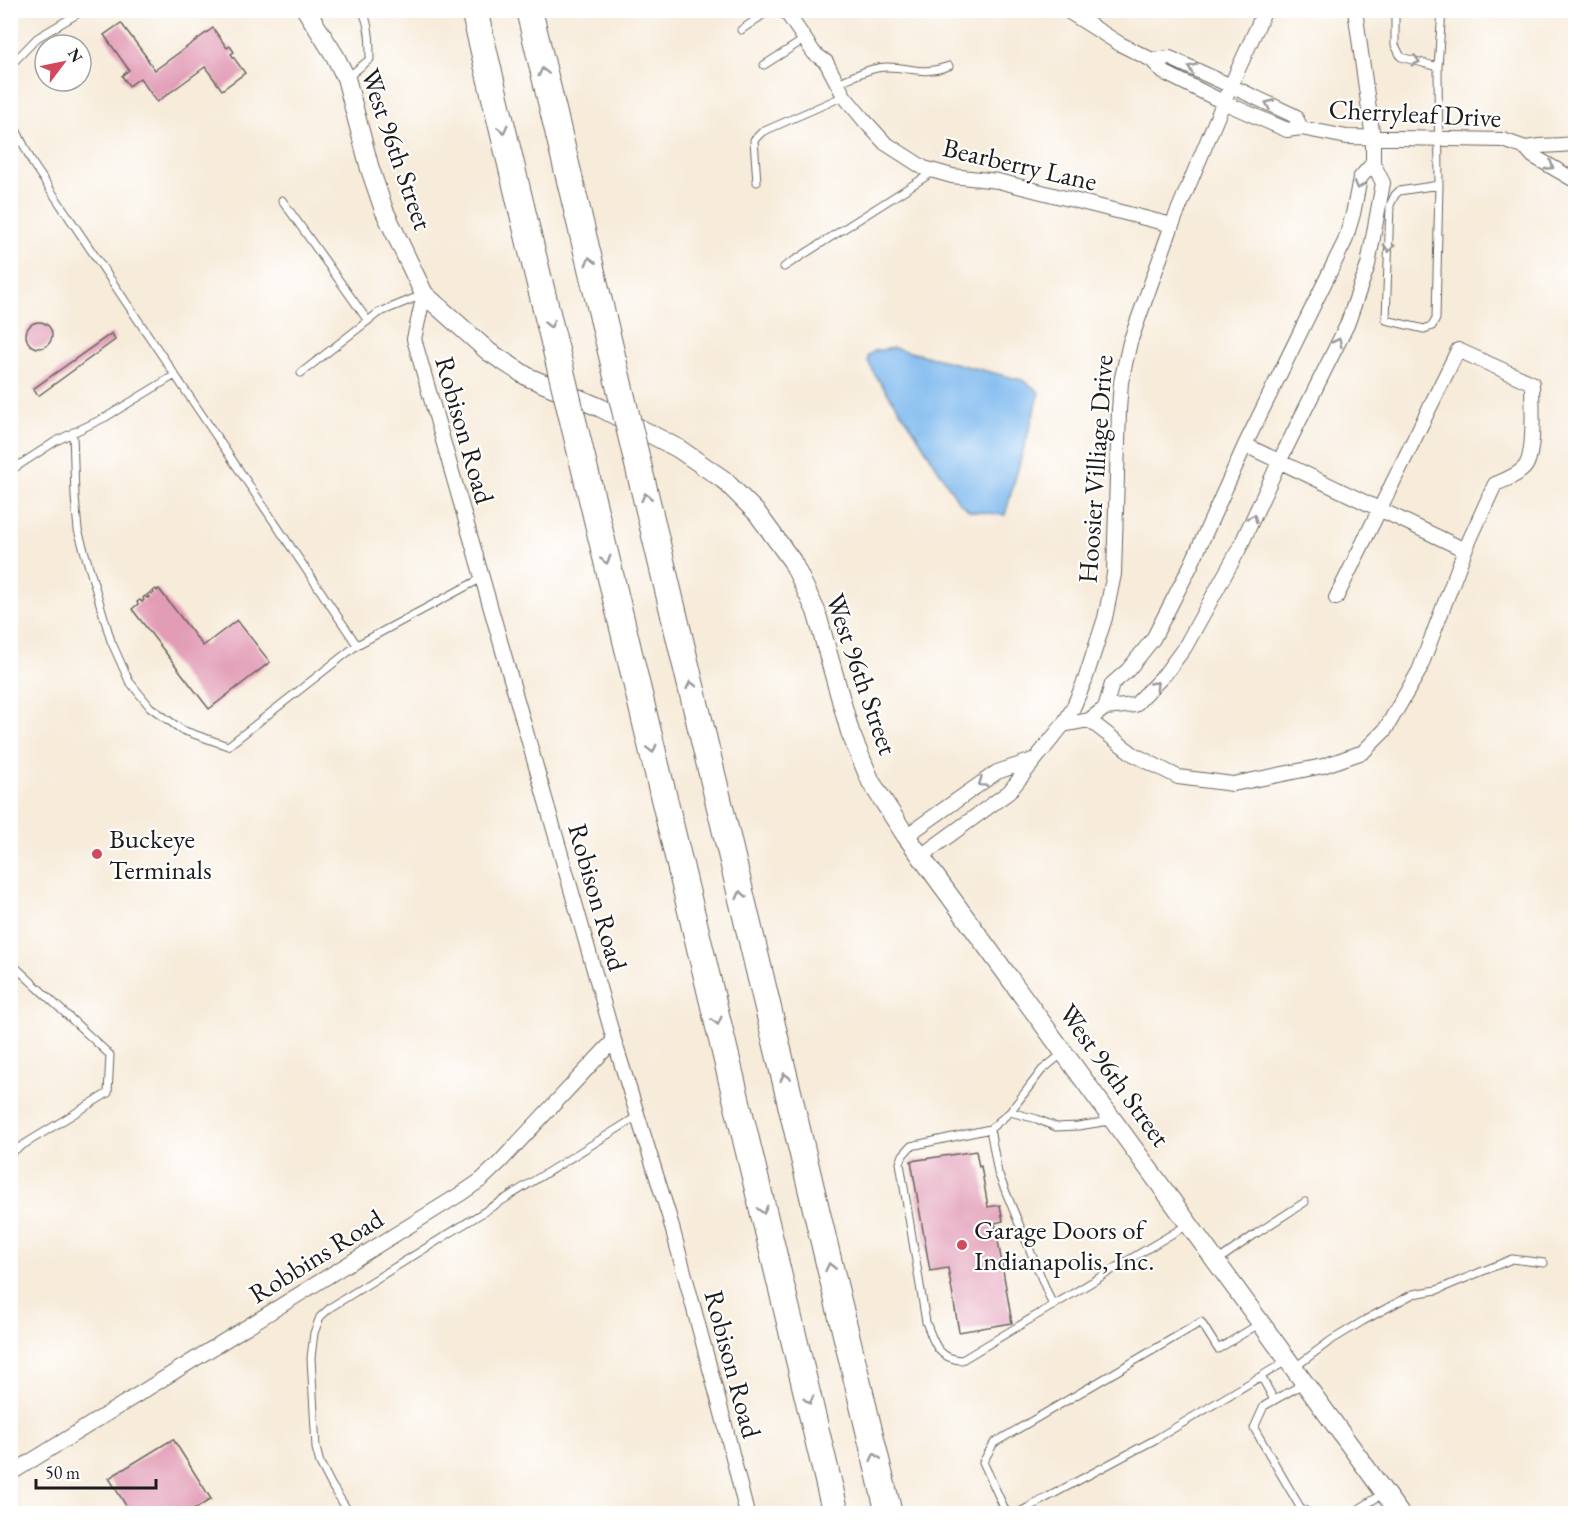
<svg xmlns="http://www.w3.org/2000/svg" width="1586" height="1524" viewBox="0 0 1586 1524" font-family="'EB Garamond',serif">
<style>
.water{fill:#7cb8ee;stroke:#4c6a85;stroke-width:1.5}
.building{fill:#e29cb6}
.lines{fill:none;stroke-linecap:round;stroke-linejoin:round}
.service-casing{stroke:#69645e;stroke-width:9}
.minor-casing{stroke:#69645e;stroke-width:16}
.tertiary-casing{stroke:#69645e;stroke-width:20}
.motorway-casing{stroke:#69645e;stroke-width:28}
.service{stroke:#fff;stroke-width:7}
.minor{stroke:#fff;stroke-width:14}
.tertiary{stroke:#fff;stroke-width:18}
.motorway{stroke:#fff;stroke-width:26}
.motorway-bridge-casing{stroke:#69645e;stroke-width:28;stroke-linecap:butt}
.motorway-bridge{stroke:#fff;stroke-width:26}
.oneway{stroke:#999}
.poi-dot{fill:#d1495b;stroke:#fff;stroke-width:2}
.labels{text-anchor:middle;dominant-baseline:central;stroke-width:4.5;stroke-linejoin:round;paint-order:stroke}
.street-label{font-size:27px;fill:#1c1c1c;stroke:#fff}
.poi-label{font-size:27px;fill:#1c1c1c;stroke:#fff;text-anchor:start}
</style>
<rect width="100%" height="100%" fill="#fff"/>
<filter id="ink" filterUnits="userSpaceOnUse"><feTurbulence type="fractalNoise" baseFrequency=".0167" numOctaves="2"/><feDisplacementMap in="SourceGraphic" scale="12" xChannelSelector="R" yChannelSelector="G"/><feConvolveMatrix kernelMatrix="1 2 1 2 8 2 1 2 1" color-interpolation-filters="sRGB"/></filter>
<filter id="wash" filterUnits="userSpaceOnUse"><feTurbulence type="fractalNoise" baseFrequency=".008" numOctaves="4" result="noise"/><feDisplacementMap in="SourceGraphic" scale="24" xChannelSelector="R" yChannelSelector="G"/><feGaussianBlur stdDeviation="1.35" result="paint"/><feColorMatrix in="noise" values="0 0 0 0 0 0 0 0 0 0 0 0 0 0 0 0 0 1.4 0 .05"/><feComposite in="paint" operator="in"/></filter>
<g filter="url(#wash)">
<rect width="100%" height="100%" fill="#f7ebd9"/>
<path class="water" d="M894,348L1022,380L1033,387L1039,392L1036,405L1005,515L970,511L958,501L913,429L875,375L868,361V356L874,351Z"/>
<g id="blocks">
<path class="building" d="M121,23L148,59H147L155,70L213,28L227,48L230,46L234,52L231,54L245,73L222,90L205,67L157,102L140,78L129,86L122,76L129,70L104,35Z
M26 335a13 13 0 1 1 26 0a13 13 0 1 1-26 0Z
M112,333L115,340L38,396L33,389Z
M156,589L157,591L159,589L203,646L237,620L270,662L209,709L132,609L138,604L137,602L140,600L142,602L144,600L143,598L145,596L147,598L149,597L147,595L151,592L152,594L154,593L153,591Z
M976,1151L979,1167L981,1166L988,1207L1000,1205L1003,1221L995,1223L1012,1323L959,1332L948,1268L930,1271L911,1161Z
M173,1439L211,1499L188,1514H131L109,1478Z"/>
</g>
</g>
<g filter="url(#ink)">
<use href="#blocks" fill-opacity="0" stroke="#69645e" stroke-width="1.5"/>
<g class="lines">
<defs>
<path id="service" d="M1395,10V45L1401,57L1438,67
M741,30L770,10
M764,65L805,39
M10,66L37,38L84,10
M348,77L370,59C370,43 370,25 362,10
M837,83C853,77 870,67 887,67C913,67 921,76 949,66
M10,117L33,164L175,375
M757,182L754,140L762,132L844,96
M1439,185L1399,191L1395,195L1390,205L1386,320L1424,329L1432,326L1436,319L1439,185L1438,67L1442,10
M282,200L368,321
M784,267L933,172
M301,373L378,313L422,295
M73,432L75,497L78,530L111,641L129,681L150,707L182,730L228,746L357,645
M10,471L56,441L106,417L175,375L357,645L482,578
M10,962L110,1055L108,1093L10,1153
M1063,1053L1042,1070L1010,1112L990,1129L911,1146L903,1155L900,1163L926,1322C934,1342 937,1359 962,1360L1187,1225
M1010,1112L1037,1119L1056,1127L1078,1126L1110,1121
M990,1129L998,1173L1053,1306
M1217,1261L1257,1233L1305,1202
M1294,1368L1330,1341L1363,1321L1413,1294L1437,1290L1512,1259L1544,1263
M1261,1376L1274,1400
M1303,1384L1264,1406L1254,1428L1300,1507L1310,1514
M350,1514L332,1486L320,1463L316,1448L311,1358L314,1333L320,1317L331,1307L638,1116
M1007,1514L983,1462L994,1443L1201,1322L1218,1349L1259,1324
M1016,1514L1156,1439L1288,1360
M1351,1514L1384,1493"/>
<path id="minor" d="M785,10L814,53L826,62L844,96L864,120L885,143L924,168L952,176L998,181L1172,225
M1066,10L1120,44L1152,60L1163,72L1223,102L1287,130L1301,128L1347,137L1503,140L1526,148L1533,156L1576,181
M1355,10L1373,138V163
M1152,60L1170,58L1231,86L1295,116L1301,128
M1526,148C1543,144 1559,147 1576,143
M424,294L414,339L614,1040L669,1216L724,1421L747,1514
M1336,598L1458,350L1532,383C1532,402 1536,456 1524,468C1516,476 1506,480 1495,484L1465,550
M1089,720L1133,754L1178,777L1233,784L1323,766L1363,752L1385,730L1419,671L1465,550L1245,445
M1063,725L1089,720L1105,708L1135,705L1165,674L1185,647L1239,549L1280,460L1347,325L1368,265L1383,183L1373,163L1360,178L1353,214L1345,241L1245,445L1191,565L1153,639L1128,670L1112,684L1105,708
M906,836L997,772L1033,760
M921,856L1009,792L1063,725L1073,708L1085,680L1105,618L1114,574L1119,410L1121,382L1130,342L1172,225L1227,94L1265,10
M10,1474L462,1193L481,1180L499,1163L614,1040"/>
<path id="tertiary" d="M306,10L335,56L346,78L370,169L384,210L424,294L489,352L528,377L601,408L679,449L724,480L757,513L792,561L816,611L850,732L871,782L906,836L1400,1514"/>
<path id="motorway" d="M474,10L521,206
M529,10L603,318
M593,503L836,1514
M674,615L889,1514"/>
</defs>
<use href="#service" class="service-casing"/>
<use href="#minor" class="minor-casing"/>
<use href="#tertiary" class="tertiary-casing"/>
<use href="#motorway" class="motorway-casing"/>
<use href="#service" class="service"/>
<use href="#minor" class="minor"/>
<use href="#tertiary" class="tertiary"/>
<use href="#motorway" class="motorway"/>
<defs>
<path id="motorway-bridge" d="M521,206L593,503
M603,318L674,615"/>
</defs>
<use href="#motorway-bridge" class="motorway-bridge-casing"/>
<use href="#motorway-bridge" class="motorway-bridge"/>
</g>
<defs><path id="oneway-chevron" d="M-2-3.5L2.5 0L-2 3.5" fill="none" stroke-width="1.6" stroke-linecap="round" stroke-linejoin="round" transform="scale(1.5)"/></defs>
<g class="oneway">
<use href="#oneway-chevron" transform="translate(1416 61) rotate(15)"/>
<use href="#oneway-chevron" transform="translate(1192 68) rotate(-156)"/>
<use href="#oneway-chevron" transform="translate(543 72) rotate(-104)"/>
<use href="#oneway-chevron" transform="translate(1269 104) rotate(-155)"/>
<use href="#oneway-chevron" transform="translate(503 129) rotate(76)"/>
<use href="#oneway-chevron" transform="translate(1550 166) rotate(32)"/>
<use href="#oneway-chevron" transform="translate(1359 185) rotate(106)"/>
<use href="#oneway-chevron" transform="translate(1389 248) rotate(92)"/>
<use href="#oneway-chevron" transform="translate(590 261) rotate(-104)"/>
<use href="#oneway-chevron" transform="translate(550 324) rotate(77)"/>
<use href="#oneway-chevron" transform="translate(1338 342) rotate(-64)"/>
<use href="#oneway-chevron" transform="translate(646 497) rotate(-103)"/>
<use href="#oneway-chevron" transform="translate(1253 518) rotate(-65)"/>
<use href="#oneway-chevron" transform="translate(606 560) rotate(76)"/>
<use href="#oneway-chevron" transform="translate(691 685) rotate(-103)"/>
<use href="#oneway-chevron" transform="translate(1155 685) rotate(-46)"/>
<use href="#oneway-chevron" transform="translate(652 749) rotate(76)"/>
<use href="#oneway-chevron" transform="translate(982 783) rotate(145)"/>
<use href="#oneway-chevron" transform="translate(741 895) rotate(-103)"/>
<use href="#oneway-chevron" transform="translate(717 1021) rotate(76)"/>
<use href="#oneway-chevron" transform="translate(785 1077) rotate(-103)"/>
<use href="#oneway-chevron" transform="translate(763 1210) rotate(76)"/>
<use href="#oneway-chevron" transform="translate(830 1267) rotate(-103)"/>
<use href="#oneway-chevron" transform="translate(809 1400) rotate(76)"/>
<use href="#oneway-chevron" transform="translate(875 1457) rotate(-103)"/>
</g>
</g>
<g class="poi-dot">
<circle cx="97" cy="854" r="6"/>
<circle cx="962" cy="1245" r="6"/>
</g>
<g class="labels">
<g class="street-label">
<text transform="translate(1415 113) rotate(3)">Cherryleaf Drive</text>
<text transform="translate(397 149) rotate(71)">West 96th Street</text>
<text transform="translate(1020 164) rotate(13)">Bearberry Lane</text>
<text transform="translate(465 430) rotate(74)">Robison Road</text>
<text transform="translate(1095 469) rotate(-86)">Hoosier Villiage Drive</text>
<text transform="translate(862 674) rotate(71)">West 96th Street</text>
<text transform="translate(598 897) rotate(74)">Robison Road</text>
<text transform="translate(1115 1075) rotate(54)">West 96th Street</text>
<text transform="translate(316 1256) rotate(-32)">Robbins Road</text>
<text transform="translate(733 1364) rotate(75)">Robison Road</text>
</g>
<g class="poi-label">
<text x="109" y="838">Buckeye<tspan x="109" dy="31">Terminals</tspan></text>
<text x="974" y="1229">Garage Doors of<tspan x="974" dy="31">Indianapolis, Inc.</tspan></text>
</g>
</g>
<rect width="1586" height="1524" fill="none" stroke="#fff" stroke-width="36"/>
<g transform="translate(63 63) rotate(58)"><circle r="28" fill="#ffffff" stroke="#a4a4a4" stroke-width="1.5"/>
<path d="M0-4.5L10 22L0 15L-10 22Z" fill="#d1495b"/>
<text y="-9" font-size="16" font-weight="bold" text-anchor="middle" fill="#1c1c1c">N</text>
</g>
<path d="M36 1479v9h120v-9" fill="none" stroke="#1c1c1c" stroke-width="3"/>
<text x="45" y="1479" font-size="18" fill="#1c1c1c" stroke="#ffffff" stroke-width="4.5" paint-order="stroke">50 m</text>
</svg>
